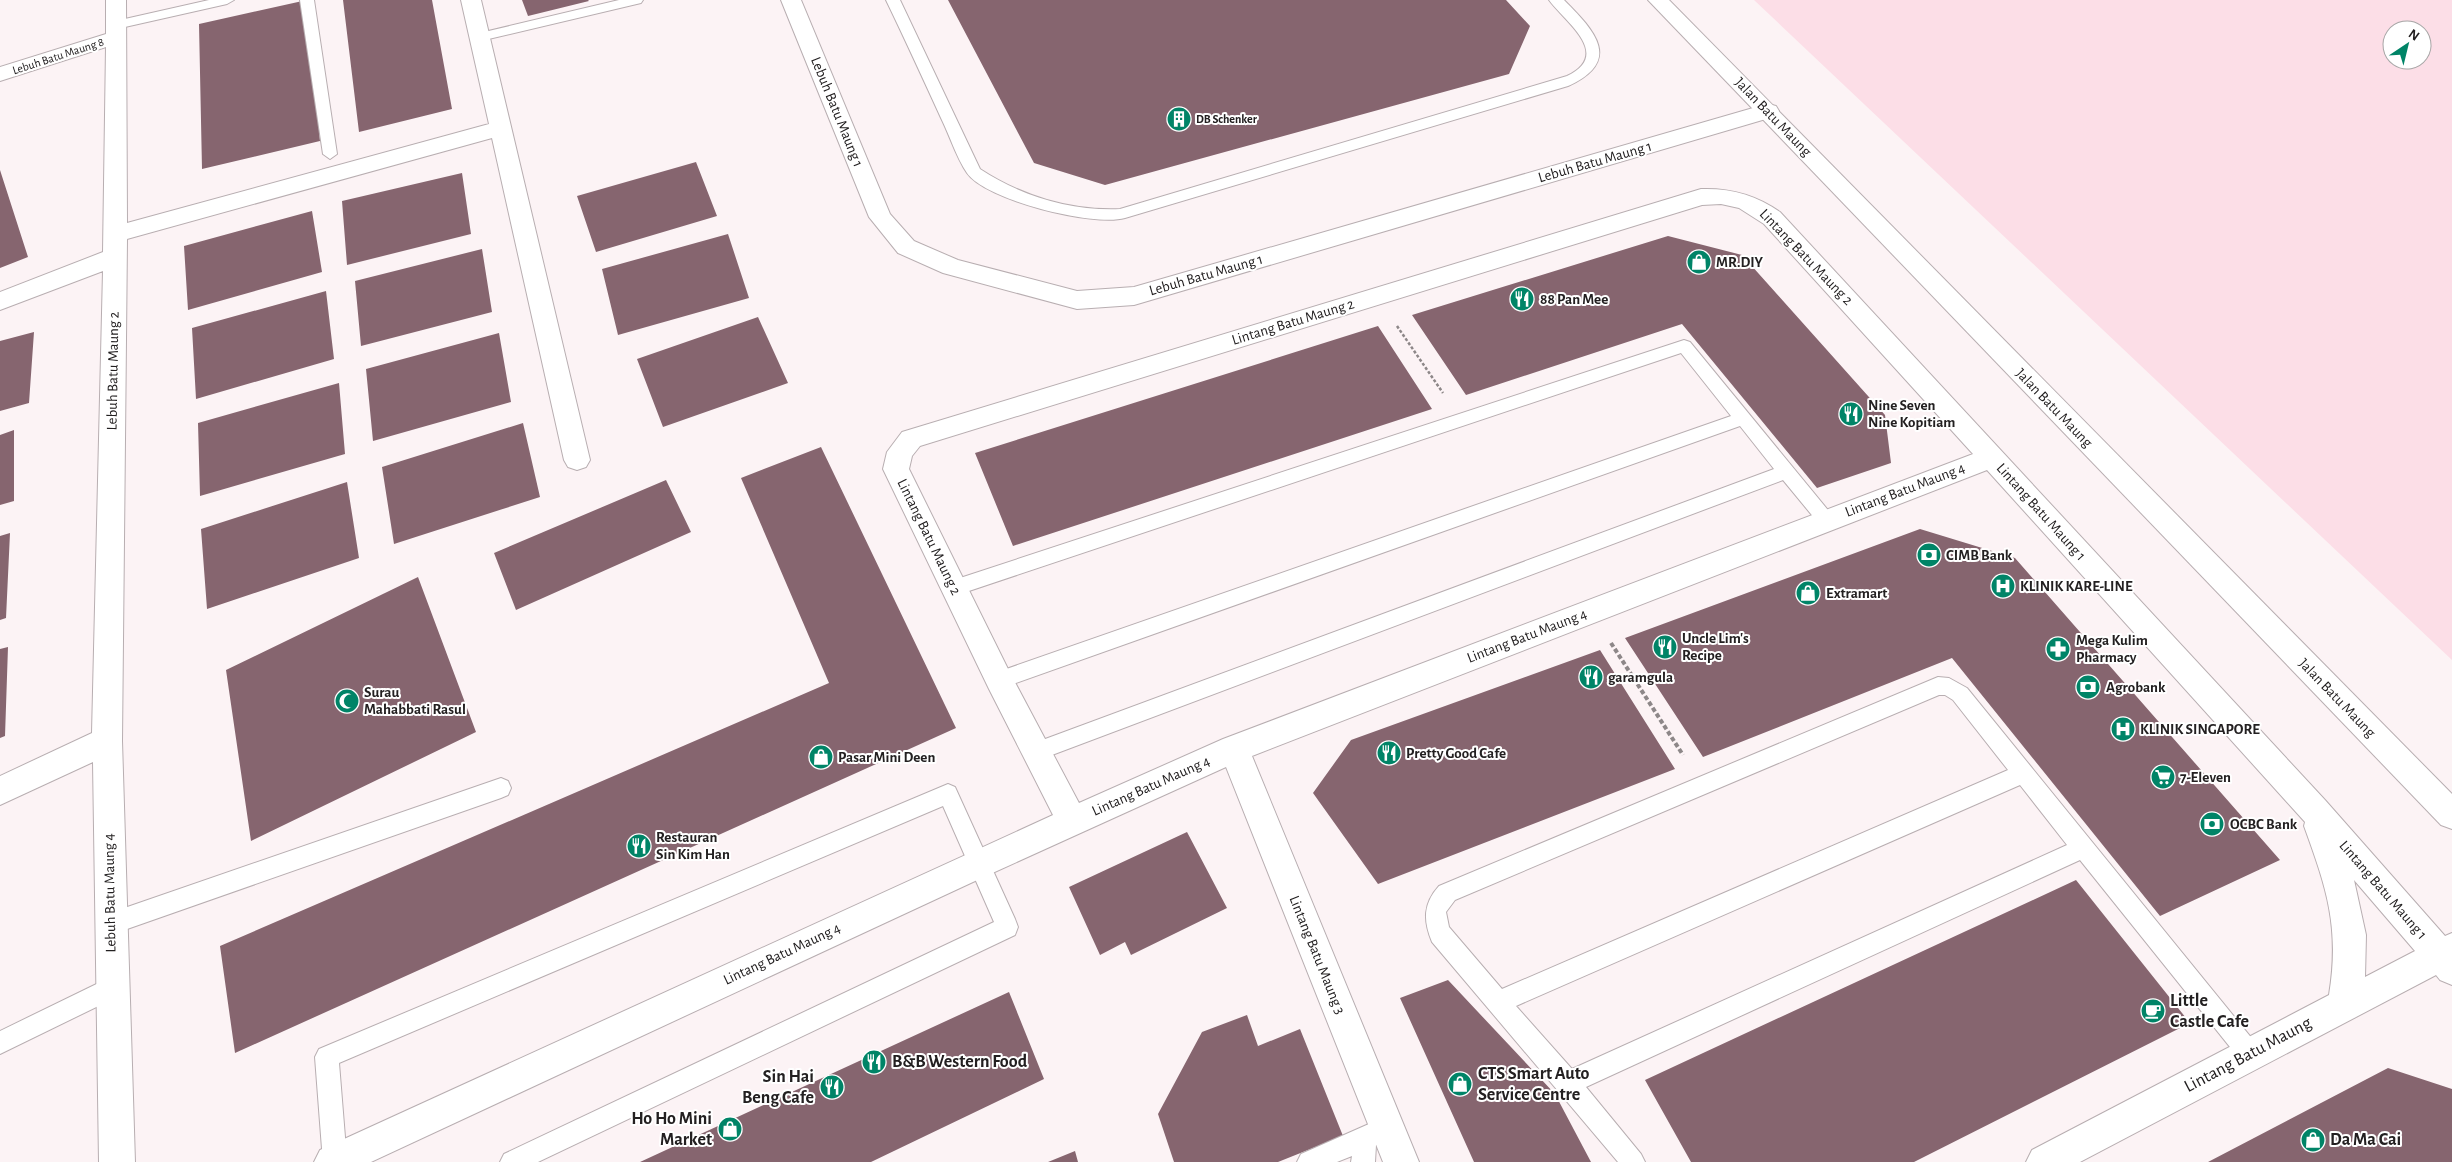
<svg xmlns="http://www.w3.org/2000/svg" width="2452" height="1162" viewBox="0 0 2452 1162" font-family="'Alegreya Sans',sans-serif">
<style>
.green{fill:#fcdee7;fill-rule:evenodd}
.building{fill:#86656f}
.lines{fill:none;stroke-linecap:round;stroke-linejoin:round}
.lane-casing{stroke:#b8aeb1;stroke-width:2}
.street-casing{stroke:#b8aeb1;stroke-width:2}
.secondary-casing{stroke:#b8aeb1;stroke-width:2}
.path-far1{stroke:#8d8788;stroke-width:2.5;stroke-dasharray:3 2;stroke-linecap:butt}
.path{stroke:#8d8788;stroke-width:4;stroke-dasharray:4.5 2.5;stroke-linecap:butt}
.lane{fill:#fff;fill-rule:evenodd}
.street{fill:#fff;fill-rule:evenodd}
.secondary{fill:#fff;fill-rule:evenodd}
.labels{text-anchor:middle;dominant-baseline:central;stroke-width:4;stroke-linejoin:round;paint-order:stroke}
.far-street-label{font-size:12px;fill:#232021;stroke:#fff}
.far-poi-label{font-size:12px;font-weight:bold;fill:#232021;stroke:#fff;text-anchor:start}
.street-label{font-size:15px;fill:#232021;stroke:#fff}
.poi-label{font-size:15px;font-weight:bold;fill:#232021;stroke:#fff;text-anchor:start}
.near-poi-label{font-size:18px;font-weight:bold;fill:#232021;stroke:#fff;text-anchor:start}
.near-street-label{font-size:18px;fill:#232021;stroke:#fff}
</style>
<rect width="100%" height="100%" fill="#fcf3f5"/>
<path class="green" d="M1754,0H2452V660ZM2392,30H2422V60H2392Z"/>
<path class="building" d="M307,0L320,141L202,169L199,24Z
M343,0H432L452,109L359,132Z
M522,0H588L589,1L528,16Z
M948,0H1506L1530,26L1509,74L1105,185L1034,163Z
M696,162L717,216L596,252L577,196Z
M0,170L28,257L0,268Z
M462,173L471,234L347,265L342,201Z
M312,211L322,272L188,310L184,246Z
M728,234L749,298L618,335L602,269Z
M1668,236L1742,255L1885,415L1891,463L1817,488L1682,324L1466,395L1412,315Z
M482,249L492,312L361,346L355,281Z
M326,291L334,359L196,399L192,328Z
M758,317L788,383L663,427L637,359Z
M1378,326L1432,409L1013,546L975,453Z
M34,332L29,403L0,411V341Z
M499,333L511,402L373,441L366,369Z
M339,383L345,454L200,496L198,423Z
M523,423L540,497L394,544L382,467Z
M14,430V501L0,505V435Z
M821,447L956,728L235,1053L220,946L829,683L741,478Z
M666,480L691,532L516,610L494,553Z
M347,482L359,558L207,609L201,529Z
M1920,529L2015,558L2280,860L2160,916L1952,658L1703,757L1625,638Z
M10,533L6,618L0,620V536Z
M418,577L476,732L251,841L226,670Z
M8,647L5,736L0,738V649Z
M1600,650L1675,769L1378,884L1313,793L1351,740Z
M1187,832L1227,908L1131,955L1125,942L1100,955L1069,887Z
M2076,880L2190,1023L1914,1162H1691L1645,1080Z
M1448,980L1555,1094L1591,1162H1474L1400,998Z
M1009,992L1044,1079L871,1162H640Z
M1247,1015L1258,1046L1300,1029L1343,1136L1278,1162H1174L1158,1114L1202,1032Z
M2388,1068L2452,1089V1162H2208Z
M1075,1151L1078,1162H1048Z"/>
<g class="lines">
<defs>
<path id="lane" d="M209,0H234L227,4L116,29L109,25L116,21Z
M300,0H314L337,154L330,159L323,154Z
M619,0H643L641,3L480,41L473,37L480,33Z
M886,0H900L980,169C1021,196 1070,211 1120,209L1567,76C1613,54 1565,22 1549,0H1564C1595,31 1623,61 1568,86L1125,218C1094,227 985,200 967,173C956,157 950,136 941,118C923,79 905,39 886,0Z
M1684,340L1690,342L1832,515L1835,520L1832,525L1826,527L1820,525L1783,480L1036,761L1029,759L1026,752L1029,745L1774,469L1740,426L999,689L992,686L989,680L992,674L1731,416L1681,353L954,596L947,594L945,588L947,582L954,580Z
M1938,677L1949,678L1967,688L2258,1046L2262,1054L2258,1062L2250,1066L2242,1062L2080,860L1586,1087L1641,1154L1645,1162H1618L1432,942C1423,920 1423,904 1439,886ZM1939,695H1945L1953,700L2008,770L1502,989L1449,927L1446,912L1455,900ZM2020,785L2067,845L1572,1069L1516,1006Z
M501,778L508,781L511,788L508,795L501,798L110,935L102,932L99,924L102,916L110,913Z
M948,784L955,787L1015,919L1018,927L1015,935L538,1162H500L504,1154L994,922L943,806L339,1063L347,1162H323L315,1057L319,1049Z
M113,976L121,979L124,987L121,995L0,1054V1031Z
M1387,1116L1395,1120L1399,1128L1395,1136L1376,1145L1375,1162H1351L1352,1156L1337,1162H1297L1301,1154Z"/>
<path id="street" d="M106,0H126L127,223L489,124L461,0H481L590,460L586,467L577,470L568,467L564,460L492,138L127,239L122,741L135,1162H99L93,762L0,805V776L92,733L103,271L0,310V292L103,252L106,47L0,81V67L106,34Z
M781,0H801L890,214L914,241L958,260L1077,291L1134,287L1760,106L1768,104L1776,106L1779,111L1776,116L1134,305L1077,309L943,273L898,253L869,217Z
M1701,189C1731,188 1756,195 1780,212L2325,800L2445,936L2452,933V985L2440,980L2436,975L2080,1162H2026L2032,1150L2329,995C2340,928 2327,889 2304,826L2305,822L1987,470L1252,756L1419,1162H1383L1226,767L988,875L371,1162H314L320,1150L1053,815L989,689L883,469L887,452L902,432ZM1721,204L1739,208L1764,224L1973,454L1223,739L1079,803L1009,671L909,469L912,456L920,446L1702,205ZM2354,880L2415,951L2365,977L2366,935Z"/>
<path id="secondary" d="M1648,0H1669L2452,794V829L2441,825Z"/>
</defs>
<use href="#lane" class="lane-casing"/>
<use href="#street" class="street-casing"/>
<use href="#secondary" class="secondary-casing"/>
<path class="path-far1" d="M1397,326L1443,393"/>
<path class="path" d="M1611,643L1683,755"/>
<use href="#lane" class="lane"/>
<use href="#street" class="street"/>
<use href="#secondary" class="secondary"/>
</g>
<defs>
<symbol id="building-disc" viewBox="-11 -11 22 22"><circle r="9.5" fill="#008467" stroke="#fff"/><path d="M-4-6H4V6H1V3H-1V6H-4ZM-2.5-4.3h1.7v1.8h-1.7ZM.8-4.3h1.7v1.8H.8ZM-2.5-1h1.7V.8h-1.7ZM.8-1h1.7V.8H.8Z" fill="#fff"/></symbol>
<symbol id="shop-disc" viewBox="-11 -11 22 22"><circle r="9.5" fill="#008467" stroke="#fff"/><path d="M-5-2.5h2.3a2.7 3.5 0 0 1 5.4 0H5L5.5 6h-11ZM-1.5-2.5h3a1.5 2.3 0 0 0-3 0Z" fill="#fff"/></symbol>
<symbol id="restaurant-disc" viewBox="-11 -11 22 22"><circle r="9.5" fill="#008467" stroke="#fff"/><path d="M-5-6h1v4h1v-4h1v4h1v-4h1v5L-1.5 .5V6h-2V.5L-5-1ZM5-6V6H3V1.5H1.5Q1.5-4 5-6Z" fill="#fff"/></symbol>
<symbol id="bank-disc" viewBox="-11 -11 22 22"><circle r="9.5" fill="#008467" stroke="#fff"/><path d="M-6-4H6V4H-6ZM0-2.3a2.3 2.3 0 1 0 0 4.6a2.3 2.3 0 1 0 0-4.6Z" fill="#fff"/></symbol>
<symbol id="hospital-disc" viewBox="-11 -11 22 22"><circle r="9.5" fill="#008467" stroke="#fff"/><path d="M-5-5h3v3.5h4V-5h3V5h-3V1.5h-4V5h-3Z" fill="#fff"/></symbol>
<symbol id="pharmacy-disc" viewBox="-11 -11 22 22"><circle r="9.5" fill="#008467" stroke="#fff"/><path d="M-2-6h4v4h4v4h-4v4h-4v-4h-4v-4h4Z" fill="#fff"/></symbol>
<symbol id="mosque-disc" viewBox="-11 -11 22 22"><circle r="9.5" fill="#008467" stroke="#fff"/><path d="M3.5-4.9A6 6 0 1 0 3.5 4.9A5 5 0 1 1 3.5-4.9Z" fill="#fff"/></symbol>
<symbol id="supermarket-disc" viewBox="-11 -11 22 22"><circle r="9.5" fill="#008467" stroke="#fff"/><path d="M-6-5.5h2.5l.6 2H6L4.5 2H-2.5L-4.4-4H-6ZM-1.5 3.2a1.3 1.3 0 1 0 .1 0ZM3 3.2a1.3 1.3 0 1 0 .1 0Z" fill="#fff"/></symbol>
<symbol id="cafe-disc" viewBox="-11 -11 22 22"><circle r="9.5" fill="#008467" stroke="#fff"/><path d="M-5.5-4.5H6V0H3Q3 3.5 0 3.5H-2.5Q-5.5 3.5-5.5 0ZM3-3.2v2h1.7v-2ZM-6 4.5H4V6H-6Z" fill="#fff"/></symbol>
</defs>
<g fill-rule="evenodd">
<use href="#building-disc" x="1165" y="105" width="28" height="28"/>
<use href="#shop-disc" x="1685" y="248" width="28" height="28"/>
<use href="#restaurant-disc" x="1508" y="285" width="28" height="28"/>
<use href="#restaurant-disc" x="1837" y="400" width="28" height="28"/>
<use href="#bank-disc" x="1915" y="541" width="28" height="28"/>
<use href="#hospital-disc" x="1989" y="572" width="28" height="28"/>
<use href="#shop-disc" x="1794" y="579" width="28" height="28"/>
<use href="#restaurant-disc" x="1651" y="633" width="28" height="28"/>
<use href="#pharmacy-disc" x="2044" y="635" width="28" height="28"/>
<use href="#restaurant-disc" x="1577" y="663" width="28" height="28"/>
<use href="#bank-disc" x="2074" y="673" width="28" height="28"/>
<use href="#mosque-disc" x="333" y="687" width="28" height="28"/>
<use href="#hospital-disc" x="2109" y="715" width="28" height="28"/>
<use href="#restaurant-disc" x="1375" y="739" width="28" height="28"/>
<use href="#shop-disc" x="807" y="743" width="28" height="28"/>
<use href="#supermarket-disc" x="2149" y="763" width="28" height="28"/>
<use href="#bank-disc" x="2198" y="810" width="28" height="28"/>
<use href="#restaurant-disc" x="625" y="832" width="28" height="28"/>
<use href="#cafe-disc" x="2139" y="997" width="28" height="28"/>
<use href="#restaurant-disc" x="860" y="1048" width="28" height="28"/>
<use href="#shop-disc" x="1446" y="1070" width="28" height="28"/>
<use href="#restaurant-disc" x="818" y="1073" width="28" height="28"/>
<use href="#shop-disc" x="716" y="1115" width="28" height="28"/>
<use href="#shop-disc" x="2299" y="1126" width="28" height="28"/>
</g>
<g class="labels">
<g class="far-street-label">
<text transform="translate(58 56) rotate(-18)">Lebuh Batu Maung 8</text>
</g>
<g class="far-poi-label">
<text x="1196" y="119">DB Schenker</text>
</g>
<g class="street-label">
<text transform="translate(837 112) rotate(68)">Lebuh Batu Maung 1</text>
<text transform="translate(1773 117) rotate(46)">Jalan Batu Maung</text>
<text transform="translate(1595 162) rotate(-16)">Lebuh Batu Maung 1</text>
<text transform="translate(1806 257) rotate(46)">Lintang Batu Maung 2</text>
<text transform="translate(1206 275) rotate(-16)">Lebuh Batu Maung 1</text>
<text transform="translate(1293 322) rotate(-17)">Lintang Batu Maung 2</text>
<text transform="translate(113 371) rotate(-89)">Lebuh Batu Maung 2</text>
<text transform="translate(2054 408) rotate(46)">Jalan Batu Maung</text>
<text transform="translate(1905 490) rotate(-21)">Lintang Batu Maung 4</text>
<text transform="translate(2041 512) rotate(48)">Lintang Batu Maung 1</text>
<text transform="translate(929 537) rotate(64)">Lintang Batu Maung 2</text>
<text transform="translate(1527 636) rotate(-21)">Lintang Batu Maung 4</text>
<text transform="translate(2337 698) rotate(46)">Jalan Batu Maung</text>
<text transform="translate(1151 786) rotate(-24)">Lintang Batu Maung 4</text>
<text transform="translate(2383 890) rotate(49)">Lintang Batu Maung 1</text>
<text transform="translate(110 893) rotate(-91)">Lebuh Batu Maung 4</text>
<text transform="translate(782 954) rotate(-25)">Lintang Batu Maung 4</text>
<text transform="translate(1317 955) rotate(68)">Lintang Batu Maung 3</text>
</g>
<g class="poi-label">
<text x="1716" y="262">MR.DIY</text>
<text x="1540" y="299">88 Pan Mee</text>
<text x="1868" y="405">Nine Seven<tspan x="1868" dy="17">Nine Kopitiam</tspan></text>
<text x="1946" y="555">CIMB Bank</text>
<text x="2020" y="586">KLINIK KARE-LINE</text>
<text x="1826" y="593">Extramart</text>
<text x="1682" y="638">Uncle Lim's<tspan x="1682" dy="17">Recipe</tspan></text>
<text x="2076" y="640">Mega Kulim<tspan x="2076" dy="17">Pharmacy</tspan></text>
<text x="1608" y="677">garamgula</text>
<text x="2106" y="687">Agrobank</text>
<text x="364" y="692">Surau<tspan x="364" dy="17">Mahabbati Rasul</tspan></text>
<text x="2140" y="729">KLINIK SINGAPORE</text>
<text x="1406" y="753">Pretty Good Cafe</text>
<text x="838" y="757">Pasar Mini Deen</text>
<text x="2180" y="777">7-Eleven</text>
<text x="2230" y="824">OCBC Bank</text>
<text x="656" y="837">Restauran<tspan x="656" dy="17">Sin Kim Han</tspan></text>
</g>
<g class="near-poi-label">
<text x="2170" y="1001">Little<tspan x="2170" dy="21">Castle Cafe</tspan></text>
<text x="892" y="1062">B&amp;B Western Food</text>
<text x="1478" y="1074">CTS Smart Auto<tspan x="1478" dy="21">Service Centre</tspan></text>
<text x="814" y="1077" text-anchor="end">Sin Hai<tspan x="814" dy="21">Beng Cafe</tspan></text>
<text x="712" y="1119" text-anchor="end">Ho Ho Mini<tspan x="712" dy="21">Market</tspan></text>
<text x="2330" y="1140">Da Ma Cai</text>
</g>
<g class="near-street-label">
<text transform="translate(2248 1055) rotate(-28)">Lintang Batu Maung</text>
</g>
</g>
<g transform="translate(2407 45) rotate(35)"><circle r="24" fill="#ffffff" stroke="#a7a6a6"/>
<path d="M0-4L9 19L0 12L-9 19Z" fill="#008467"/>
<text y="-8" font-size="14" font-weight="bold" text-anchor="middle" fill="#232021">N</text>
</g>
</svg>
